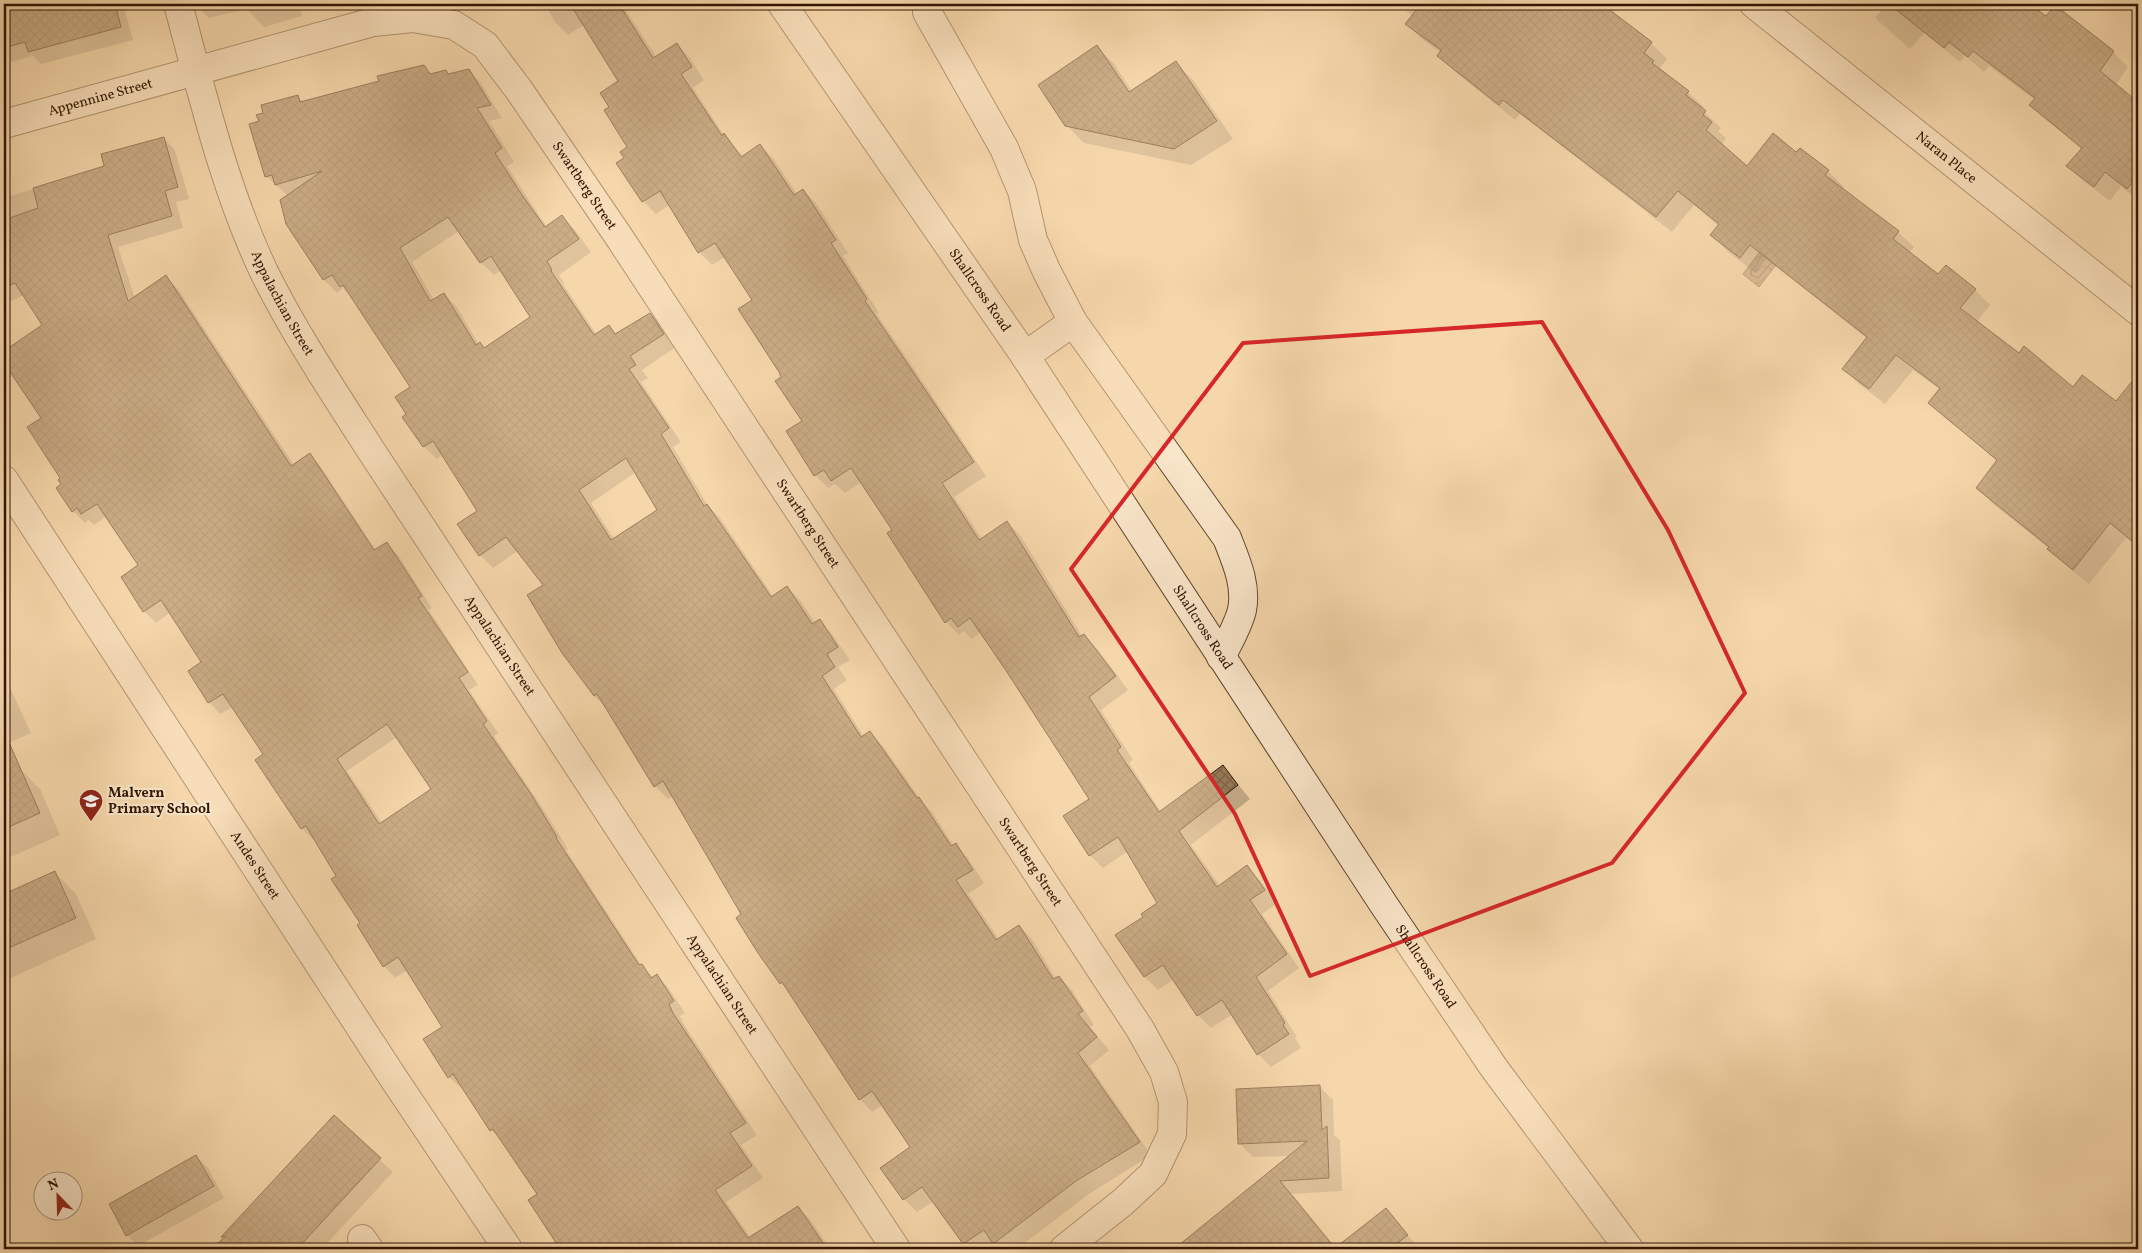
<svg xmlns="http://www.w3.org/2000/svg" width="2142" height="1253" viewBox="0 0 2142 1253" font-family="Vollkorn,serif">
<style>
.water{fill:url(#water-waves);stroke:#7f6244}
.shadow{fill:#0003;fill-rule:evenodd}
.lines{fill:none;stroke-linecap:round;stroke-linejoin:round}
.shore{stroke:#725539;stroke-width:1}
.building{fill:url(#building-cross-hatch);stroke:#301500;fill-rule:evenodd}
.minor-casing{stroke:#62462b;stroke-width:30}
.minor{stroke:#f9e5c9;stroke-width:28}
.marked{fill:none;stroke:#d62828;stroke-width:4;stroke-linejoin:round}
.labels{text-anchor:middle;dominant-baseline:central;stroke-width:4.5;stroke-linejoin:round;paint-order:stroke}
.street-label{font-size:14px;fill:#301500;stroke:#f9e5c9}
.poi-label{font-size:14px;font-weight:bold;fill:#301500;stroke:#f9e5c9;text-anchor:start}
</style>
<defs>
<pattern id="water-waves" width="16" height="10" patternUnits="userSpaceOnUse" patternTransform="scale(1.25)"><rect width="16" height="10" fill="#b39572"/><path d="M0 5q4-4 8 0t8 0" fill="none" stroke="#92785b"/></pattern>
<pattern id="building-cross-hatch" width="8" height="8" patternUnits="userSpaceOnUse" patternTransform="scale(1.25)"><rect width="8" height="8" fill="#977a59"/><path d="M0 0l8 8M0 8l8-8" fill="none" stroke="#7c6347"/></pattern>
</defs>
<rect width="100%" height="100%" fill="#f6d7ac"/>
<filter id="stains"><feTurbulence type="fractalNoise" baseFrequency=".004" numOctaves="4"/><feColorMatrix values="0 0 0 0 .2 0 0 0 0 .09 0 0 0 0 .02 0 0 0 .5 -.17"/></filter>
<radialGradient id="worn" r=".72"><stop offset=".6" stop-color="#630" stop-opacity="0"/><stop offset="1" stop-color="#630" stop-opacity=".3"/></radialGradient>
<path class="water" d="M1768,241L1785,253L1759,287L1743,274Z"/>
<path class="shadow" d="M4,4H123L133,40L41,64L33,56L4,64Z
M195,4H298L302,16L264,27L247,9L209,18Z
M545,4H622L657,58L677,45L690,58L704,80L693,88L724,135L743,156L760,145L773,158L797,194L803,190L816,203L848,253L843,256L879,313L877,314L986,476L954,497L982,539L1007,522L1020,535L1082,636L1084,635L1097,648L1128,690L1101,710L1133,760L1129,763L1161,812L1223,766L1250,799L1191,845L1220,886L1247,867L1260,880L1277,903L1262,914L1299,968L1268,991L1297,1037L1295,1038L1301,1048L1271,1067L1258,1054L1233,1014L1211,1028L1198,1015L1174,979L1158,990L1145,977L1117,936L1145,917L1159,903L1128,851L1103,868L1090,855L1091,800L981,632L972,639L964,631L959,635L946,622L894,530L862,482L845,493L835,484L828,488L815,475L804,422L782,378L754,300L725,257L712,265L699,252L670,205L656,214L643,201L618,163L625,158L629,148L611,107L620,81L584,25L568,35L555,22Z
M1397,4H1600L1651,43L1667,59L1660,68L1704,107L1702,110L1721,128L1718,131L1726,138L1722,145L1747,168L1796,154L1800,149L1828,171L1844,187L1842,190L1898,232L1914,247L1909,253L1938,276L1975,290L1990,305L1977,322L2019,355L2073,389L2116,402L2137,377L2138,547L2126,538L2089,584L2065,565L2050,549L1993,504L1978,488L1998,462L1930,403L1940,390L1913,370L1885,404L1859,384L1844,369L1867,338L1766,259L1756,273L1727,251L1712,235L1719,226L1694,205L1672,232L1520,114L1515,120L1454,71L1439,55L1441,53L1422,39L1407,24L1413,16Z
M1880,4H2027L2046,18L2113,52L2128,67L2116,85L2138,103V200L2121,186L2110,201L2083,181L2068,166L2082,150L2031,105L2035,100L1989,66L1984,72L1965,56L1960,62L1924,33L1910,49L1875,18L1884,7Z
M1097,47L1114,64L1132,91L1176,63L1193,80L1233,139L1191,165L1084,143L1066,125Z
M424,66L432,75L446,72L449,75L468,70L481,83L502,118L489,121L514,162L507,166L535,209L547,227L562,217L575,230L591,252L559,275L564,283L563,284L597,335L609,327L617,335L650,314L663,327L676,347L642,370L648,378L641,382L681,442L673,447L708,506L720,518L773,596L787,587L800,600L815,623L819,621L832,634L850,660L838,667L847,680L834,689L864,737L870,733L883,746L923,803L932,812L954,846L968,858L984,883L968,894L999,939L1019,926L1032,939L1056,979L1059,977L1072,990L1094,1025L1090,1027L1109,1050L1090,1066L1151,1155L1089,1194L1017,1249H1000L995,1244L987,1249H969L934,1201L917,1212L904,1199L912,1147L883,1105L872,1112L860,1099L792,995L781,983L743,914L673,796L668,799L655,786L606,707L594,696L544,585L518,551L493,568L480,555L479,511L443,455L437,459L424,447L408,414L411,387L354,299L343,288L337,293L324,280L289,227L288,196L266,176L260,122L297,96L304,103L380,82ZM459,231L481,263L494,275L502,270L531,318L485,349L479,345L457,307L444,294L434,300L412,262ZM636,472L659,511L614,539L591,503Z
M164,138L175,150L189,199L176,202L183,228L118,247L135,298L166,277L178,289L294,465L309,455L321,467L376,550L386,544L398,555L432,608L429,610L478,685L469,690L498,733L494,736L542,807L568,849L566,850L642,966L654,978L657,976L668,987L685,1013L680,1016L685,1026L757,1135L741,1145L763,1178L726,1202L751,1238L798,1208L810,1219L830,1249H564L557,1243L538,1194L504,1142L491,1130L463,1087L461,1088L449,1077L443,1028L407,970L395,978L384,966L338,876L315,839L313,840L302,828L265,755L233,707L220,714L209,702L203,663L171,612L156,623L144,611L140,565L107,516L94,525L89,520L85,523L73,511L43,418L4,361V353L44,326L24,295L4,304V198L106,166ZM397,737L432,789L382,823L347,771Z
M4,679L8,683L31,733L4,745Z
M19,768L40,789L60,835L4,860V775Z
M54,872L76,894L96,939L4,981V895Z
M1319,1086L1333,1100L1334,1135L1340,1140L1342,1191L1292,1194L1335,1247L1385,1210L1420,1249H1176L1292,1156L1253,1157L1239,1143Z
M334,1117L393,1172L322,1249H211Z
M196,1156L208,1168L224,1198L138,1246L127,1235Z"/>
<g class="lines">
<path class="shore" d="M1762,256L1751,272V275L1758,278L1771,263"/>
</g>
<path class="building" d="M25,4H115L121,27L28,52L25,42L4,48V9Z
M570,4H619L653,58L677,43L692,67L681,74L722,136L724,133L741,157L760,144L794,195L803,189L836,240L831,243L867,299L865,301L974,462L942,483L979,540L1007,521L1079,637L1084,634L1116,676L1089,697L1121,747L1117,750L1159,812L1223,765L1238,785L1179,831L1217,887L1247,865L1265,890L1250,900L1287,954L1256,977L1285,1023L1283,1025L1289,1034L1257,1055L1222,1000L1197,1016L1163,965L1144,977L1115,935L1143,917L1141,914L1157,903L1118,837L1089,856L1063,816L1089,799L1005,669L970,618L958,627L951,618L945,623L887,533L892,530L851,468L831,481L824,470L814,476L786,431L802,421L775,381L781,377L779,372L738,309L752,300L715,243L698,253L660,191L642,202L616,163L624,158L620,152L627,147L604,110L609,107L600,93L618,81Z
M1421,4H1602L1652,42L1644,53L1654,61L1652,63L1689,91L1686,95L1706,111L1703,115L1712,122L1706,130L1747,166L1773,133L1796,152L1800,148L1829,170L1825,175L1899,231L1893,239L1938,274L1946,265L1976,289L1960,308L2019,353L2024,346L2073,387L2082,375L2116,401L2138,374V546L2110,523L2073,570L2047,549L2049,547L1976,488L1997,460L1928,403L1940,388L1896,355L1869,389L1842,369L1867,337L1750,245L1740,258L1710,235L1719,224L1678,191L1656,217L1503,100L1499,105L1437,56L1441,50L1405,24Z
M1889,4H2029L2046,16L2055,5L2114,51L2100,71L2138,102V175L2127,189L2105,172L2094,187L2066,166L2082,148L2029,105L2035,98L1973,51L1968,57L1949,42L1944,48Z
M1097,45L1129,92L1176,61L1217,121L1174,149L1065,126L1038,85Z
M424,65L430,74L446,70L448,74L469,69L491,105L477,108L502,148L495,153L522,195L545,227L562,215L579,239L547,261L552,270L551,271L594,335L609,325L615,334L650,313L664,334L630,356L636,365L629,369L669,428L661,434L704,506L707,504L771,597L787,586L812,624L820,619L838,647L827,654L835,667L822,676L861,737L870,731L917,798L919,797L951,846L956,843L973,870L956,880L996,940L1019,925L1053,979L1059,976L1083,1011L1078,1014L1097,1037L1078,1053L1140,1142L1076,1181L993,1244L984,1230L963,1244L922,1187L903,1200L880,1168L910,1147L872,1091L859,1100L782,982L780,984L758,953L736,918L741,914L663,781L654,787L597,694L594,696L562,653L527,595L543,585L506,537L479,556L457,524L477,511L433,441L423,447L402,417L406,414L395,397L410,387L343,285L340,287L332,275L323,280L286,224L280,200L322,171L275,185L272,175L265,177L249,124L259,121L256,115L263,113L261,105L298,95L300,102L379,81L377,76ZM448,217L480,263L491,256L530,317L484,348L480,342L476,345L444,293L430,301L400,248ZM626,458L657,510L611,540L579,490Z
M164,137L178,187L165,191L172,216L108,235L128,301L166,275L291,466L310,453L374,550L387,542L422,596L418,598L468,672L459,678L487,721L483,724L531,794L557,837L556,838L639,965L642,964L651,978L657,974L674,1001L669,1004L673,1013L746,1123L730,1133L752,1166L715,1190L748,1238L798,1206L827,1249H560L528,1200L537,1194L493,1129L490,1131L453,1074L448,1078L423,1039L442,1027L398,957L383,967L357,925L360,923L331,879L336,876L306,826L301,829L255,760L263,754L223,694L208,703L188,671L201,662L161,600L143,612L121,577L138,565L97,504L81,514L77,508L72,512L56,488L61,484L58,480L60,478L27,427L41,418L4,363V351L42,325L15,283L4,288V220L38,208L33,188L104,166L101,154ZM387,724L431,789L379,824L337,759Z
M4,731L40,813L4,829Z
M55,871L76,918L4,950V894Z
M1320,1085L1322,1130L1327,1126L1329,1178L1280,1181L1335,1248L1386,1208L1408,1235L1390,1249H1174L1307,1141L1238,1144L1236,1089Z
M334,1115L381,1158L297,1249H212L225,1237H221Z
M196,1155L214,1186L126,1236L109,1204Z"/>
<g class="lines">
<defs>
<g id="minor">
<path id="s1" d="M178,4C202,93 225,191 265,274C296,336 335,394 372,452L896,1249"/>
<path id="s2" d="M782,4L1025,356L1384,905L1494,1068L1629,1249"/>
<path id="s3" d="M1754,4L2138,311"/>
<path d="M927,12L1004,148L1022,191L1033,240L1047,272L1073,322L1227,538C1236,561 1247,585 1242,610C1238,626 1228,643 1221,657"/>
<path id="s4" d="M4,124L373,22L413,18L454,25L485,45L519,90L619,237L1140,1029L1164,1072L1173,1102L1172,1134L1153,1174L1123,1202L1064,1249"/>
<path d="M1025,356L1073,322"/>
<path id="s5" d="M4,480L394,1079L508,1249"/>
<path d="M362,1239L369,1249"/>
</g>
</defs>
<use href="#minor" class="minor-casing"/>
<use href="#minor" class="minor"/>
</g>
<path d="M0 0H2142V1253H0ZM1542,322L1668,530L1745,693L1612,863L1310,976L1235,814L1071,569L1243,343Z" fill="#f6d7ac" fill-opacity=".55" fill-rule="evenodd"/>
<path class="marked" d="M1542,322L1668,530L1745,693L1612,863L1310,976L1235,814L1071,569L1243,343Z"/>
<defs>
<symbol id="school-pin" viewBox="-11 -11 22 30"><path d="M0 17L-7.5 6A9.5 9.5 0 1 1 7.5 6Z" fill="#8f2418" stroke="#f9e5c9"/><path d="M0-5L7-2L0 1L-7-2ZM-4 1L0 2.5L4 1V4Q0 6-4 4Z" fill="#fff"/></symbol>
</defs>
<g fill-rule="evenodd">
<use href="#school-pin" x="77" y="787" width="28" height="38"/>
</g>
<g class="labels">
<g class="street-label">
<text stroke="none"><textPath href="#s4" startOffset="100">Appennine Street</textPath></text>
<text stroke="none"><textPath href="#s3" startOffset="246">Naran Place</textPath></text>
<text stroke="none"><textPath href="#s4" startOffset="674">Swartberg Street</textPath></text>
<text stroke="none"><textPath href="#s2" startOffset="348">Shallcross Road</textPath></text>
<text stroke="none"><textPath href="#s1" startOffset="318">Appalachian Street</textPath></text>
<text stroke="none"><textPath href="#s4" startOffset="1079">Swartberg Street</textPath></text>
<text stroke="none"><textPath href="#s2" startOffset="752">Shallcross Road</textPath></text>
<text stroke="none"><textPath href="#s1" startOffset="724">Appalachian Street</textPath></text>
<text stroke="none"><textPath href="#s4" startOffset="1484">Swartberg Street</textPath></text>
<text stroke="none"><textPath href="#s5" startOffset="460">Andes Street</textPath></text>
<text stroke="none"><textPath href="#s2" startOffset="1158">Shallcross Road</textPath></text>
<text stroke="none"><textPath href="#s1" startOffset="1129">Appalachian Street</textPath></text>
</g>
<g class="poi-label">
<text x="108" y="793">Malvern<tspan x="108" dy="16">Primary School</tspan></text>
</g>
</g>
<rect width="2142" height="1253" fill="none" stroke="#f6d7ac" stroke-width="20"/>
<rect x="5" y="5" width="2132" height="1243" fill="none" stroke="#301500" stroke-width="2.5"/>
<rect x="10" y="10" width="2122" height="1233" fill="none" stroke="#301500"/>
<g transform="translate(58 1196) rotate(337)"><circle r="24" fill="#f9e5c9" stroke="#a99279"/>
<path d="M0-4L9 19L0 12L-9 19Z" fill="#8f2418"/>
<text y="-8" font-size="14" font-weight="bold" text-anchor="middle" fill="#301500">N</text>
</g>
<rect width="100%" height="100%" filter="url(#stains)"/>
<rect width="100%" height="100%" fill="url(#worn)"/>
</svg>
